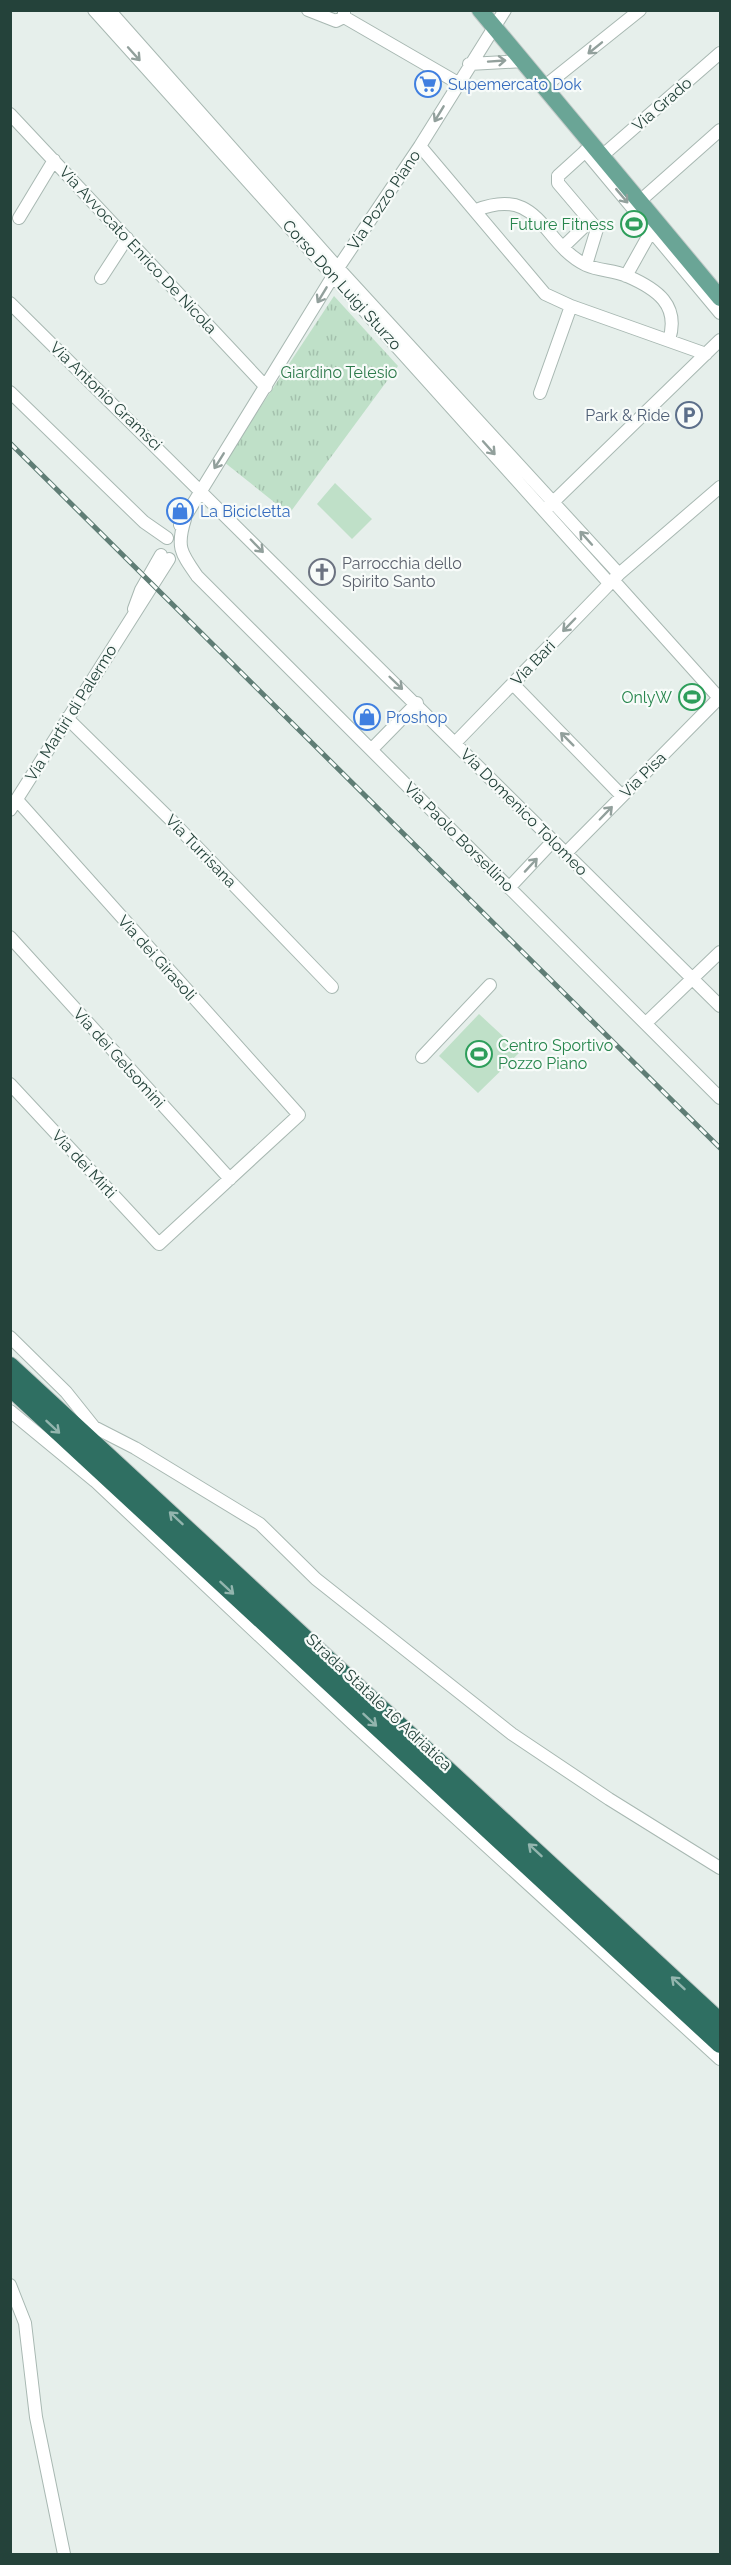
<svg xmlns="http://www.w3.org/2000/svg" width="731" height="2565" viewBox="0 0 731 2565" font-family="Raleway,sans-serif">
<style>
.grass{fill:url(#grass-tufts)}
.pitch{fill:#bfe0c8}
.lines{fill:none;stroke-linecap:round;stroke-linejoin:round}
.minor-casing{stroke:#a8b8b2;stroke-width:14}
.major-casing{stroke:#c2cac8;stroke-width:18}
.highway-casing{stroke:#c2cac8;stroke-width:20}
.minor{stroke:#fff;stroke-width:12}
.major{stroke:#6aa596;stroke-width:16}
.highway{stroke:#2f6f62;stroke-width:18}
.rail-casing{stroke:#5f7d75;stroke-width:5}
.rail{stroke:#f7fbf9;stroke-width:3;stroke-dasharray:9;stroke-linecap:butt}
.oneway{stroke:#92a09c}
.oneway2{stroke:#93b5ae}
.labels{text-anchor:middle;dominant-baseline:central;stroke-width:4.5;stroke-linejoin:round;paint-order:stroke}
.shop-label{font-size:16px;fill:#366cbe;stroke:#f7fbf9;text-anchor:start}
.street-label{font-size:16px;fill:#24423a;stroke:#f7fbf9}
.leisure-label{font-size:16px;fill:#27864d;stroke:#f7fbf9;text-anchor:end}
.park-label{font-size:16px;fill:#2d7a4b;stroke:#f7fbf9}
.service-label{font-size:16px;fill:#4e5e75;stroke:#f7fbf9;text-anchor:end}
.worship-label{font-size:16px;fill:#5b616d;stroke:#f7fbf9;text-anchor:start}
</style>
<defs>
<pattern id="grass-tufts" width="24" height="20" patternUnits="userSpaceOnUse" patternTransform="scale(1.5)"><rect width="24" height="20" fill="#bfe0c8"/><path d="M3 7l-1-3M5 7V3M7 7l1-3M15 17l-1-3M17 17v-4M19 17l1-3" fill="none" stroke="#a4c1ad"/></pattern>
</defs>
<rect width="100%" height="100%" fill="#e6efeb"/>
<path class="grass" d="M334,296L398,366L289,514L224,462Z"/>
<path class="pitch" d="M335,483L372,519L352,539L317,504Z
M479,1014L520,1052L478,1093L439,1056Z"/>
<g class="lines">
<defs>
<path id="minor" d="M94,10L609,583
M109,10L338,268L619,574
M308,10L336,21L344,17V11
M344,17L458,83
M469,64L524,61
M545,86L640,10
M10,114L266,387
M420,146L545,294L571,306L706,354
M585,151L720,313
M603,155L720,53
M641,200L720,130
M476,210C541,185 541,243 586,265C599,271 614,270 627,276C657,289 680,305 669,340
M19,218L54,160
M563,247L590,221
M586,265L597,229L558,183V176L590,147
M626,276L654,226
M101,278L127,238
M10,303L720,1006
M10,392L144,522L167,538
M540,393L571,306
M548,507L720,340
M185,519C176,547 181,553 197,576L720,1098
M180,525L338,268L420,146L505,10
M613,580L720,699
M134,609L141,590L161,555
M513,684L622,796
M67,718L173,822L332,987
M455,743L619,574L720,487
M372,749L417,703
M10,810L169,559
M565,854L720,697
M509,888L553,841
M10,937L230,1179
M646,1023L720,952
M422,1057L490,985
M10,1084L159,1244L299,1115L17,800
M10,1337L66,1392L94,1427L135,1448L260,1524L316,1579L512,1734L609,1799L720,1868
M10,1411L95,1481L353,1724L720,2059
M10,2285L25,2323L36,2417L64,2554"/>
<path id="major" d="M480,10L720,298"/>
<path id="highway" d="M10,1366L720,2022
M10,1387L720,2044"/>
</defs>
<use href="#minor" class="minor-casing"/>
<use href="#major" class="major-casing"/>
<use href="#highway" class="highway-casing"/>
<use href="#minor" class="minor"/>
<use href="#major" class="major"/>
<use href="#highway" class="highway"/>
<defs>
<path id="rail" d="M10,443L720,1148"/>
</defs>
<use href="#rail" class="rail-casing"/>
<use href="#rail" class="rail"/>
</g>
<defs><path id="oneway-shaft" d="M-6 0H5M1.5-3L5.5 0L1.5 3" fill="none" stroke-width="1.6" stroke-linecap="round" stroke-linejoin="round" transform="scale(1.5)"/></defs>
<g class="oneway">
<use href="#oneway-shaft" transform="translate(595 48) rotate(141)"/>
<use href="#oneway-shaft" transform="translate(134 54) rotate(48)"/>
<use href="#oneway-shaft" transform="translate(497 61) rotate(-4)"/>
<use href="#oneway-shaft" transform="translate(439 114) rotate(121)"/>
<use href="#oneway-shaft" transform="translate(622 196) rotate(50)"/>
<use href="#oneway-shaft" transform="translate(322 295) rotate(121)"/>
<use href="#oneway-shaft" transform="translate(489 448) rotate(48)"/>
<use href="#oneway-shaft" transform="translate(219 461) rotate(122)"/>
<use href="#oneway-shaft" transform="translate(586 538) rotate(-132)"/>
<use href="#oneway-shaft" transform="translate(257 546) rotate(46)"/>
<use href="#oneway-shaft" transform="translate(569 625) rotate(134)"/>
<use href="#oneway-shaft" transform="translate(396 683) rotate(44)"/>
<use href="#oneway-shaft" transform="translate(567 739) rotate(-135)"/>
<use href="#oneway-shaft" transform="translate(606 813) rotate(-46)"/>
<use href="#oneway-shaft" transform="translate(531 865) rotate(-47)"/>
</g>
<g class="oneway2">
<use href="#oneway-shaft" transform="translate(53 1427) rotate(43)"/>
<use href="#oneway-shaft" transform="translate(176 1518) rotate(-137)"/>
<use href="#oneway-shaft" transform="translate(227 1588) rotate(43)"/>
<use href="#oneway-shaft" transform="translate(370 1720) rotate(43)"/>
<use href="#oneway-shaft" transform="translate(535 1850) rotate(-137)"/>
<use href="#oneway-shaft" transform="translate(678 1983) rotate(-137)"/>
</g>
<defs>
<symbol id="supermarket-ring" viewBox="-11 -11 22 22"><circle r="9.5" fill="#f7fbf9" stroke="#3f7fe0" stroke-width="1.5"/><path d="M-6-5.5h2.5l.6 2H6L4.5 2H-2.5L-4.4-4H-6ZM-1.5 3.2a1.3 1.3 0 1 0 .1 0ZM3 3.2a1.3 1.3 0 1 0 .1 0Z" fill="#3f7fe0"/></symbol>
<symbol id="stadium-ring" viewBox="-11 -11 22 22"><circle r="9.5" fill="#f7fbf9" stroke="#2e9e5b" stroke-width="1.5"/><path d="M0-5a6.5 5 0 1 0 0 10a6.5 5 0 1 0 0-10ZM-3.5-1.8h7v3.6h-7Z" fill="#2e9e5b"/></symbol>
<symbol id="parking-ring" viewBox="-11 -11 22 22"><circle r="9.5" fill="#f7fbf9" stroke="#5c6f8a" stroke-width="1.5"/><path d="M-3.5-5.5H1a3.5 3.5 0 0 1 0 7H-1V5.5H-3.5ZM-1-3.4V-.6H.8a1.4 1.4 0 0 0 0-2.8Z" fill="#5c6f8a"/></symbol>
<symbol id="shop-ring" viewBox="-11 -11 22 22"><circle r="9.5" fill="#f7fbf9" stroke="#3f7fe0" stroke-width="1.5"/><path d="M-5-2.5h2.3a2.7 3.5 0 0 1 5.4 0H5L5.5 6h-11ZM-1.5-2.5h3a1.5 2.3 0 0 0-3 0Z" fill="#3f7fe0"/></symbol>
<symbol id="church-ring" viewBox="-11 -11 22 22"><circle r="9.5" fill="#f7fbf9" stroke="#6b7280" stroke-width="1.5"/><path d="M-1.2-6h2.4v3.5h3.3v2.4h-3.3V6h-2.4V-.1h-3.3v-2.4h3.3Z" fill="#6b7280"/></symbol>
</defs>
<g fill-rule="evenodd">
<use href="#supermarket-ring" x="413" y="69" width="30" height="30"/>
<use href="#stadium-ring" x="619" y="209" width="30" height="30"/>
<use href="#parking-ring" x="674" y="400" width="30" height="30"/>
<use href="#shop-ring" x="165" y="496" width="30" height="30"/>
<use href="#church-ring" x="307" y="557" width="30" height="30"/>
<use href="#stadium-ring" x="677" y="682" width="30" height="30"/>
<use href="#shop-ring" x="352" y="702" width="30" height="30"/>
<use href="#stadium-ring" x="464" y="1039" width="30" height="30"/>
</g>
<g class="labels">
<g class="shop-label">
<text x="448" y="84">Supemercato Dok</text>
<text x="200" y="511">La Bicicletta</text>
<text x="386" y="717">Proshop</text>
</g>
<g class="street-label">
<text transform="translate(662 104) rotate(-41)">Via Grado</text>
<text transform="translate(384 200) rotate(-56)">Via Pozzo Piano</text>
<text transform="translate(138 250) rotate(47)">Via Avvocato Enrico De Nicola</text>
<text transform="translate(342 285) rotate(48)">Corso Don Luigi Sturzo</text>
<text transform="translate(106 396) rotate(44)">Via Antonio Gramsci</text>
<text transform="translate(533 663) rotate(-46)">Via Bari</text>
<text transform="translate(71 713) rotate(-58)">Via Martiri di Palermo</text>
<text transform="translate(643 775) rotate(-45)">Via Pisa</text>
<text transform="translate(524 812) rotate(45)">Via Domenico Tolomeo</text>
<text transform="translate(459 837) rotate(45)">Via Paolo Borsellino</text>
<text transform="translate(201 851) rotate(46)">Via Turrisana</text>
<text transform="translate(157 958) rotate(48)">Via dei Girasoli</text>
<text transform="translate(119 1058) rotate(48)">Via dei Gelsomini</text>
<text transform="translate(84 1164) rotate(47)">Via dei Mirti</text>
<text transform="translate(379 1702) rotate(43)">Strada Statale 16 Adriatica</text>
</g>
<g class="leisure-label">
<text x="614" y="224">Future Fitness</text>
<text x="672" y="697">OnlyW</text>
<text x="498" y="1045" text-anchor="start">Centro Sportivo<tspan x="498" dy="18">Pozzo Piano</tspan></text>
</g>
<g class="park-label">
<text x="339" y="372">Giardino Telesio</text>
</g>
<g class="service-label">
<text x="670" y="415">Park &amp; Ride</text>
</g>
<g class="worship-label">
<text x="342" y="563">Parrocchia dello<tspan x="342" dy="18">Spirito Santo</tspan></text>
</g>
</g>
<rect width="731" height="2565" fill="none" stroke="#24423a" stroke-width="24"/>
</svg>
